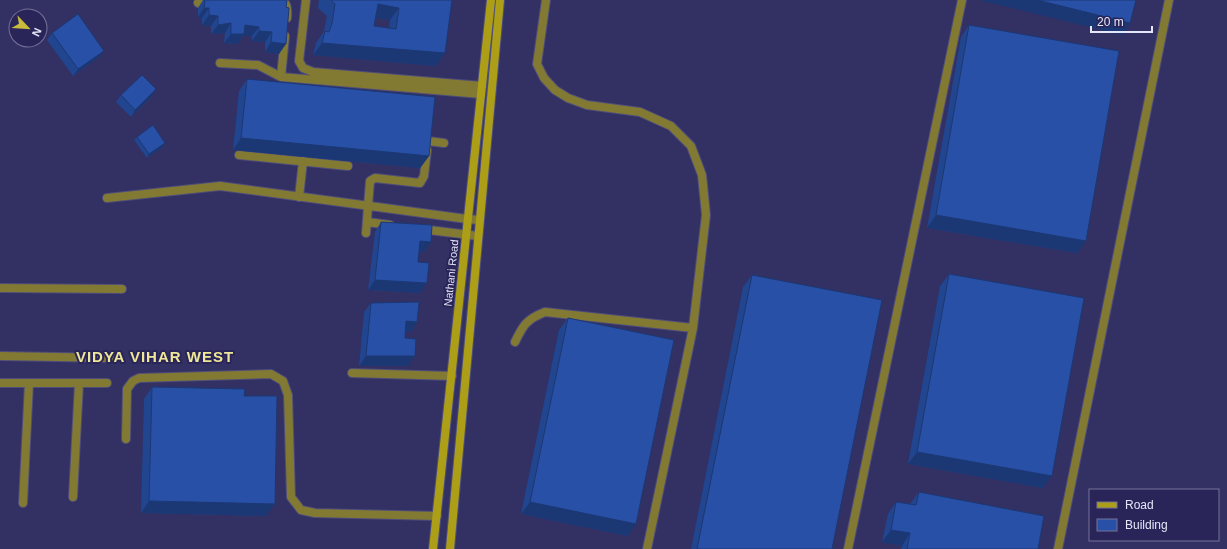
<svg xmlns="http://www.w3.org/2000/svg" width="1227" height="549" viewBox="0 0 1227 549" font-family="Arial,sans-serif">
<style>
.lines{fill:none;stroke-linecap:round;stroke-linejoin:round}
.lane-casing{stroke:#4f4d7b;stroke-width:10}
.street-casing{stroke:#4f4d7b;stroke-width:10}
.secondary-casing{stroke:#4f4d7b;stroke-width:10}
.lane{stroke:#827a33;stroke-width:8}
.street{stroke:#827a33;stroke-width:8}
.secondary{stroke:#ac9f17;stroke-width:8}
.wall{fill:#22458f;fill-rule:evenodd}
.shaded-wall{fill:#1c3874}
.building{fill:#2850a6;stroke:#1c3874;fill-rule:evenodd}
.labels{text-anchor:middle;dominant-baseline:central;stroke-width:4;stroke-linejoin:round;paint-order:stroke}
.street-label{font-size:11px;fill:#e5e6f9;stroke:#292558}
.district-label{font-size:15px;font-weight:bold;letter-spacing:1px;fill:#efe798;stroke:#292558}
</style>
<rect width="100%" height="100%" fill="#333063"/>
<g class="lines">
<defs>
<path id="lane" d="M546,0L537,64L544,78L555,90L568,98L587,105L640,112L671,126L691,146L702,175L706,215L693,328L647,549
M428,141L444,143
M239,155L348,166
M299,197L303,161
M368,206L370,181L375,178L420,183L424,176L427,150
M515,342C523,325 527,319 545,312L693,328
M0,383H107
M126,439L127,389L133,381L139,378L271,374L283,381L288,395L291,497L301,510L315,513L437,516
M73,497L79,383
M23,503L29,383
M848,549L962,0
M1058,549L1169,0"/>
<path id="street" d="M273,0C287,1 288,4 287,18
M306,0L299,61L303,68L313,72L482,86
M198,3L207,0
M220,63L258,65L281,77L481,94
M281,77L285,36
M107,198L220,186L467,219L479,220
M367,222L390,225
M421,229L478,236
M366,233L368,206
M0,288L122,289
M0,356L115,358
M352,373L452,376"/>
<path id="secondary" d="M433,549L491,0
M450,549L500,0"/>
</defs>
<use href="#lane" class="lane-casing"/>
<use href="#street" class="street-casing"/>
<use href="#secondary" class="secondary-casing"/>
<use href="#lane" class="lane"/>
<use href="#street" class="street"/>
<use href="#secondary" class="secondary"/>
</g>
<path class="wall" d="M203,0H287L279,54L265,52V42L252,41V36H243L237,44L224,43L225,33L211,34V26L202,25V18L198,17V8Z
M319,0H452L436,66L313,55L316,43L324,31L327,16L318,8ZM376,18L390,20L389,28L374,26Z
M969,25L1077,253L927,228L961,37Z
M52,33L99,57L73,76L47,40Z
M247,79L429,156L420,168L233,150L239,91Z
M156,89L152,96L131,117L116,102L121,95Z
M137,137L163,147L147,158L134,140Z
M381,222L424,252L419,251L418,262L427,283L420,293L368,290L375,232Z
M949,274L1043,488L908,464L940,286Z
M752,275L832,549H691L743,287Z
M371,303L417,322L411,332L405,331V338L408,366H359L364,312Z
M568,318L628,536L521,514L559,330Z
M152,387L244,396L266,516L141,513L144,399Z
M919,492L1038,549H901L902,546L882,542L888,514L896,502L910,504Z"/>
<path class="shaded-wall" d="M979,0H1037L1130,23L1122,35Z
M378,4L399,8L390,20L369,17Z
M204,8H209L202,18L198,17Z
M209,15L218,16L211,26L202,25Z
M231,23L225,33L211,34L218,25Z
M245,25L259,27L252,36H243L237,44L224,43L231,34Z
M259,31L272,32L265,42L252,41Z
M271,42L286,44L279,54L265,52Z
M322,43L445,53L436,66L313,55Z
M104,51L99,57L73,76L78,69Z
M156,89L152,96L131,117L135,110Z
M241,138L429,156L420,168L233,150Z
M165,143L163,147L147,158L149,154Z
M936,215L1086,241L1077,253L927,228Z
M420,241L431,242L424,252L413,251Z
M375,280L427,283L420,293L368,290Z
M406,321L417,322L411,332L399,331Z
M366,356H415L408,366H359Z
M917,452L1052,476L1043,488L908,464Z
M149,501L275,504L266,516L141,513Z
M530,502L636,524L628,536L521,514Z
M891,530L910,533L902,546L882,542Z"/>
<path class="building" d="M205,0H287L286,7L289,8L286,44L271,42L272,32L259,31V27L245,25L244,34H231V23L218,25V16L209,15V8H204Z
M331,0H452L445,53L322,43L325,31L329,32L332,23L335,4ZM378,4L399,8L396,29L374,26Z
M1037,0H1136L1130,23Z
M78,14L104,51L78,69L52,33Z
M969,25L1119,51L1086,241L936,215Z
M142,75L156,89L135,110L121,95Z
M247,79L435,97L429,156L241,138Z
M153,125L165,143L149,154L137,137Z
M381,222L432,225L431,242L420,241L418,262L429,263L427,283L375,280Z
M949,274L1084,298L1052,476L917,452Z
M752,275L882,300L832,549H697Z
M419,302L417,322L406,321L405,338L416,339L415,356H366L371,303Z
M568,318L674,340L636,524L530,502Z
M152,387L245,389L244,396H277L275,504L149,501Z
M919,492L1044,516L1038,549H907L910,533L891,530L896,502L916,505Z"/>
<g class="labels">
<g class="street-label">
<text transform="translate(451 273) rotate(-84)">Nathani Road</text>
</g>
<g class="district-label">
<text x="155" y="356">VIDYA VIHAR WEST</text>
</g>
</g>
<rect x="1089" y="489" width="130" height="52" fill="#292558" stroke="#747298"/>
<rect x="1097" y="502" width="20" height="6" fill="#ac9f17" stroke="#747298"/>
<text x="1125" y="509" font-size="12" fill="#e5e6f9">Road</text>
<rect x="1097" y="519" width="20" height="12" fill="#2850a6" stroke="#747298"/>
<text x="1125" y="529" font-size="12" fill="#e5e6f9">Building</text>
<g transform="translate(28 28) rotate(115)"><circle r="19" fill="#292558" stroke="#747298"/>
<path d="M0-3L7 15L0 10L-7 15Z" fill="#c8bb3b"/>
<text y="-6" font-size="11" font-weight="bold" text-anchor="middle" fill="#e5e6f9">N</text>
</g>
<path d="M1091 26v6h61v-6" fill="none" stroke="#e5e6f9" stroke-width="2"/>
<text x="1097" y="26" font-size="12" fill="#e5e6f9" stroke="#292558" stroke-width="3" paint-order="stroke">20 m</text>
</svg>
